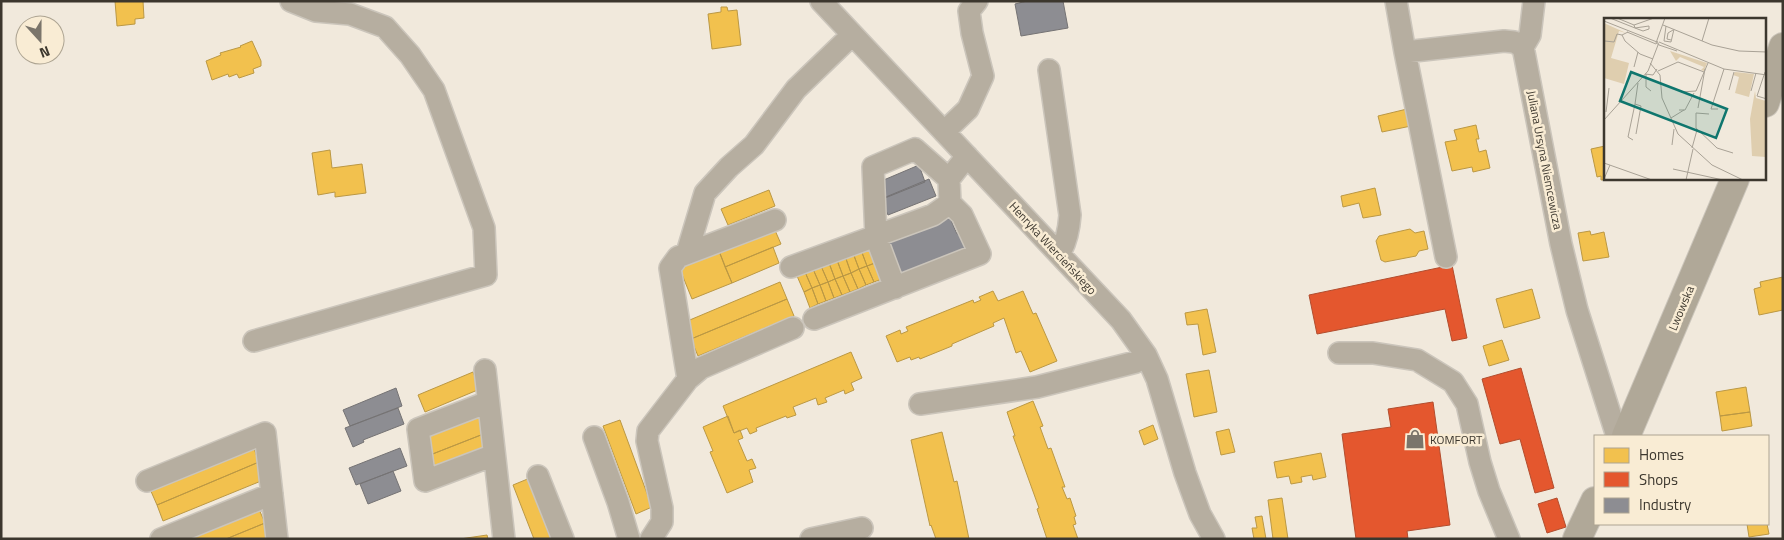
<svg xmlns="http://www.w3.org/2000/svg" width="1784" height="540" viewBox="0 0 1784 540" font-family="'Titillium Web',sans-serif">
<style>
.homes{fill:#f2c14e;stroke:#bb9844}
.shops{fill:#e4572e;stroke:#b24d2e}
.industry{fill:#8d8d92;stroke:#757374}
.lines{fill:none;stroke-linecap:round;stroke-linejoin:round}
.minor-casing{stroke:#cbc5bb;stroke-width:24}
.major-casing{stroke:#cbc5bb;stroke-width:30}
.minor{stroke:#b6aea0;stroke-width:21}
.major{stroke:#b0a898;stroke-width:28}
.labels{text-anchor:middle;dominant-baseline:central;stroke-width:5;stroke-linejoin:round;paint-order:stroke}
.street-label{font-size:12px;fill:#3c372e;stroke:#f9ecd4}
.poi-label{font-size:12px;fill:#3c372e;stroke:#f9ecd4;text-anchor:start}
.inset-road{fill:none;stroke:#a9a296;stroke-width:1}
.view{fill:#0f766e;fill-opacity:0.15;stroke:#0f766e;stroke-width:2.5}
.inset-edge{fill:none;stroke:#3c372e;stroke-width:2.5}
</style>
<rect width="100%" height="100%" fill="#f1e9dc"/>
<path class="homes" d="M115,1H143L144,18L135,19V24L117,26Z
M721,7H727L728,11L737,10L741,45L712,49L708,14L721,12Z
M252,41L261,61V66L253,69L254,73L239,78L237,74L229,77L228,74L212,80L206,61L221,55L220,53L241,47L240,46Z
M1407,109L1411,126L1382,132L1378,116Z
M1476,125L1479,139H1476L1479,152L1486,150L1490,168L1473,172L1472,167L1452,171L1445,142L1457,140L1454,130Z
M1605,146V179H1609L1601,180V176L1597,177L1591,149Z
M330,150L332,168L362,164L366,193L335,197V192L318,195L312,153Z
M1375,188L1381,215L1363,218L1359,203L1343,207L1341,196Z
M769,190L775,206L728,225L721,209Z
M774,228L781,244L725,267L719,251Z
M1410,229L1415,233L1424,231L1428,249L1419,251L1416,256L1385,262L1381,260L1376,241L1379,236Z
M1590,231L1591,235L1604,232L1609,257L1583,261L1578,233Z
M773,247L779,263L732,283L725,267Z
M869,247L875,263L867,266L861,250Z
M861,250L867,266L859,269L853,253Z
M719,251L732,283L692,299L679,267Z
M853,253L859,269L851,273L845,256Z
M845,256L851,273L843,276L837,260Z
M837,260L843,276L835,279L829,263Z
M829,263L835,279L828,282L821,266Z
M875,263L882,279L874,282L867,266Z
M821,266L828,282L820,285L813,269Z
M867,266L874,282L866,285L859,269Z
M813,269L820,285L812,288L805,272Z
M859,269L866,285L858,289L851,273Z
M805,272L812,288L804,292L797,276Z
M851,273L858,289L850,292L843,276Z
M843,276L850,292L842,295L835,279Z
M1783,277V310L1759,315L1754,289L1761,287L1760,282Z
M835,279L842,295L834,298L828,282Z
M780,282L787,299L691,339L685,322Z
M828,282L834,298L826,301L820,285Z
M820,285L826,301L818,304L812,288Z
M812,288L818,304L810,308L804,292Z
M1532,289L1540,318L1504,328L1496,299Z
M993,291L998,301L1023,291L1033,314L1036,313L1057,361L1030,372L1021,351L1016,353L1004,318L993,323L994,326L952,344V346L920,359L919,357L911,360L910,357L897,362L886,336L900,330L901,334L908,331L906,327L973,300L974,303L981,300L979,297Z
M787,299L794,316L698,356L691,339Z
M1207,309L1216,352L1203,355L1198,324L1187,325L1185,313Z
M1502,340L1509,360L1489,366L1483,346Z
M851,352L862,378L851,383L854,390L845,394L844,390L825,398L827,402L818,405L816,398L793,407L796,415L787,418L786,416L756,428L757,431L750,434L747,428L734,433L723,406Z
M1209,370L1217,412L1194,417L1186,374Z
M473,372L480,389L425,412L418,395Z
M1746,387L1750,412L1720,416L1716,392Z
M1033,401L1043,426L1040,427L1048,449L1051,448L1065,487H1062L1067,499L1070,498L1076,516L1074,517L1076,524L1073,525L1078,539H1047L1037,509L1039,508L1013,436H1015L1007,412Z
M1750,412L1752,426L1722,431L1720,416Z
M479,416L486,433L430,455L423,439Z
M728,416L734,433L740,430L743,438L738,440L747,461L752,459L756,468L749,470L753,482L727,493L710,452L713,451L703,427Z
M620,420L652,507L636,514L603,426Z
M1153,425L1158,439L1144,445L1139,431Z
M1229,429L1235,452L1221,455L1216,432Z
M942,432L954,482L957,481L969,539H936L931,525L930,526L911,440Z
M486,433L493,449L437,471L430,455Z
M253,446L259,462L157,505L150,489Z
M1321,453L1326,477L1313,480L1312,475L1301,477L1302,482L1291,484L1289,476L1277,478L1274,462Z
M259,462L266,479L163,521L157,505Z
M530,478L553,539H534L513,485Z
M1282,498L1288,539H1273L1268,500Z
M258,507L265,523L226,539H181Z
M1262,516L1266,539H1254L1252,528H1257L1255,517Z
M265,523L271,539H226Z
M1747,524H1767L1769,534L1749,537Z
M487,535L488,539H460Z"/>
<path class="shops" d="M1452,265L1467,338L1452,341L1445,309L1317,334L1309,295Z
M1521,368L1554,488L1535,493L1520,439L1500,444L1482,379Z
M1433,402L1450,525L1407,531L1408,539H1356L1342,434L1391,427L1388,409Z
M1557,498L1566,527L1547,533L1538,504Z"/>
<path class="industry" d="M1027,1H1063L1068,28L1021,36L1015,4Z
M919,165L925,182L885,198L879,182Z
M929,179L936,196L888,215L881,199Z
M950,218L957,234L965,231L971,248L900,276L887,244Z
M396,388L402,406L350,426L343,410Z
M398,408L404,424L363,440L364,442L353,447L345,428Z
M400,448L407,466L356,485L349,468Z
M393,471L401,491L368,504L360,484Z"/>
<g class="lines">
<defs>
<path id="minor" d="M821,1L1121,320L1146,355L1157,379L1185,473L1200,514L1214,539
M1396,1L1405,52L1504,41L1514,42L1523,47L1561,244L1577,310L1617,436
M1523,47L1530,35L1534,1
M1405,52L1446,257
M1049,70L1070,215C1069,229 1067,242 1059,254
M944,132L968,109L983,76L972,33L969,11L977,1
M687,253L705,193L729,167L754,145L796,89L852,35
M791,267L933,215L950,203L949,179L967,156
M895,288L876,237L873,167L915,149L949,179
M814,319L980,254L962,215L950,203
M254,341L486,275L484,228L434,90L410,55L385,27L350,14L316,11L291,1
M1339,353H1373L1417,360L1453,382L1467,404L1480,462L1489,491L1509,539
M485,370L504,539
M688,379L701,368L793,328
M488,402L418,429L425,481L494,455
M920,404L1037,387L1136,362L1146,355
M594,437L618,502L629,539
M538,476L563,539
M147,481L265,433L277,539
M161,539L272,494
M651,539L662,522V508L647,441L648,431L688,379L670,268L678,257L775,220
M811,539L862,528"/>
<path id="major" d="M1765,103L1783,47
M1626,436L1735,179
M1577,539L1595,501"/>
</defs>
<use href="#minor" class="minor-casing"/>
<use href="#major" class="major-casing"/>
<use href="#minor" class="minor"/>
<use href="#major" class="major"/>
</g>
<defs>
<symbol id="shop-bare" viewBox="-9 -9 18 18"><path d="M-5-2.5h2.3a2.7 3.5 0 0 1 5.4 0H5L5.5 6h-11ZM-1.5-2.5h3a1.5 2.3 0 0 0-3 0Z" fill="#7b756b" stroke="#f9ecd4" stroke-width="2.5" paint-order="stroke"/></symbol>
</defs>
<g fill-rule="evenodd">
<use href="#shop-bare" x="1401" y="425" width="28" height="28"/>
</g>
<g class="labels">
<g class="street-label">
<text transform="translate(1545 160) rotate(79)">Juliana Ursyna Niemcewicza</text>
<text transform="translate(1053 248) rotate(47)">Henryka Wiercieńskiego</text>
<text transform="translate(1681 308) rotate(-67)">Lwowska</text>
</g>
<g class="poi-label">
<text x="1430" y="439">KOMFORT</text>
</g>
</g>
<g transform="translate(1604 18)">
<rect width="162" height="162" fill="#f1e9dc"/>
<path d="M0,5L22,15L15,13L7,40L25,45L20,66L0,60ZM66,33L103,45L100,53L97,52L100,49L76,39L72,43ZM131,54L150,56L145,79L131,75L135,59L129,57ZM151,73L152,80L162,83V139L148,138L146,101Z" fill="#dfceaf"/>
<path class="inset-road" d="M6,0L31,10L45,8V11L39,13L31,10L30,7M13,0L30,7L50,0M0,3L53,24M59,7L108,27L135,33L163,34M62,8L60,23L67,24L70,11M23,14L52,26M24,14L18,17L21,23L36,36L49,41M67,22L63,21L64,15L69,12M1,23L10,24L13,16L18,17M53,23L55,27L52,25L61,0M98,23L105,0M55,24L120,51L163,57M55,27L73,33M46,45L56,57L58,80L74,116L108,147L139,162M30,49L34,34M54,53L74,44L100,54M161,54L153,78L163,81M41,56L49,57L53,51M42,56V69L47,73M125,72L130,54M147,73L152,55M77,74L92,73L104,45M94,90L101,51M114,91H107L120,51M75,92H81L90,75M2,94L5,70M105,96L92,95V110L113,130L129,135M67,100L80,92M0,102L44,53L54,27M32,116L37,88L31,86L34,65M29,122L24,119L31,86M68,127L70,111M88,130L93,112M0,145L48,162M69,151L119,162M0,161L6,147M82,162L89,131"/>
<path class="view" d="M27,54L123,91L112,120L16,83Z"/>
<rect width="162" height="162" class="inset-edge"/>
</g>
<rect width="1784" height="540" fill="none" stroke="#3c372e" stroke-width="5"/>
<rect x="1594" y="435" width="175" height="90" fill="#f9ecd4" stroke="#ada492"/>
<rect x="1604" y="448" width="25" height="15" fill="#f2c14e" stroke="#ada492"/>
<text x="1639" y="460" font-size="15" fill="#3c372e">Homes</text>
<rect x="1604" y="472" width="25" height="15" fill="#e4572e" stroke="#ada492"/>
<text x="1639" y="485" font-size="15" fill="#3c372e">Shops</text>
<rect x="1604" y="498" width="25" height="15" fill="#8d8d92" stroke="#ada492"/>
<text x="1639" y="510" font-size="15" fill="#3c372e">Industry</text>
<g transform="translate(40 40) rotate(159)"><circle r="24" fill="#f9ecd4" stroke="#ada492"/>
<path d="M0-4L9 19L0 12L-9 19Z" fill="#7b756b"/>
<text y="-8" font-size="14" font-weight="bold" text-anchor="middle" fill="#3c372e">N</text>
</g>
</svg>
